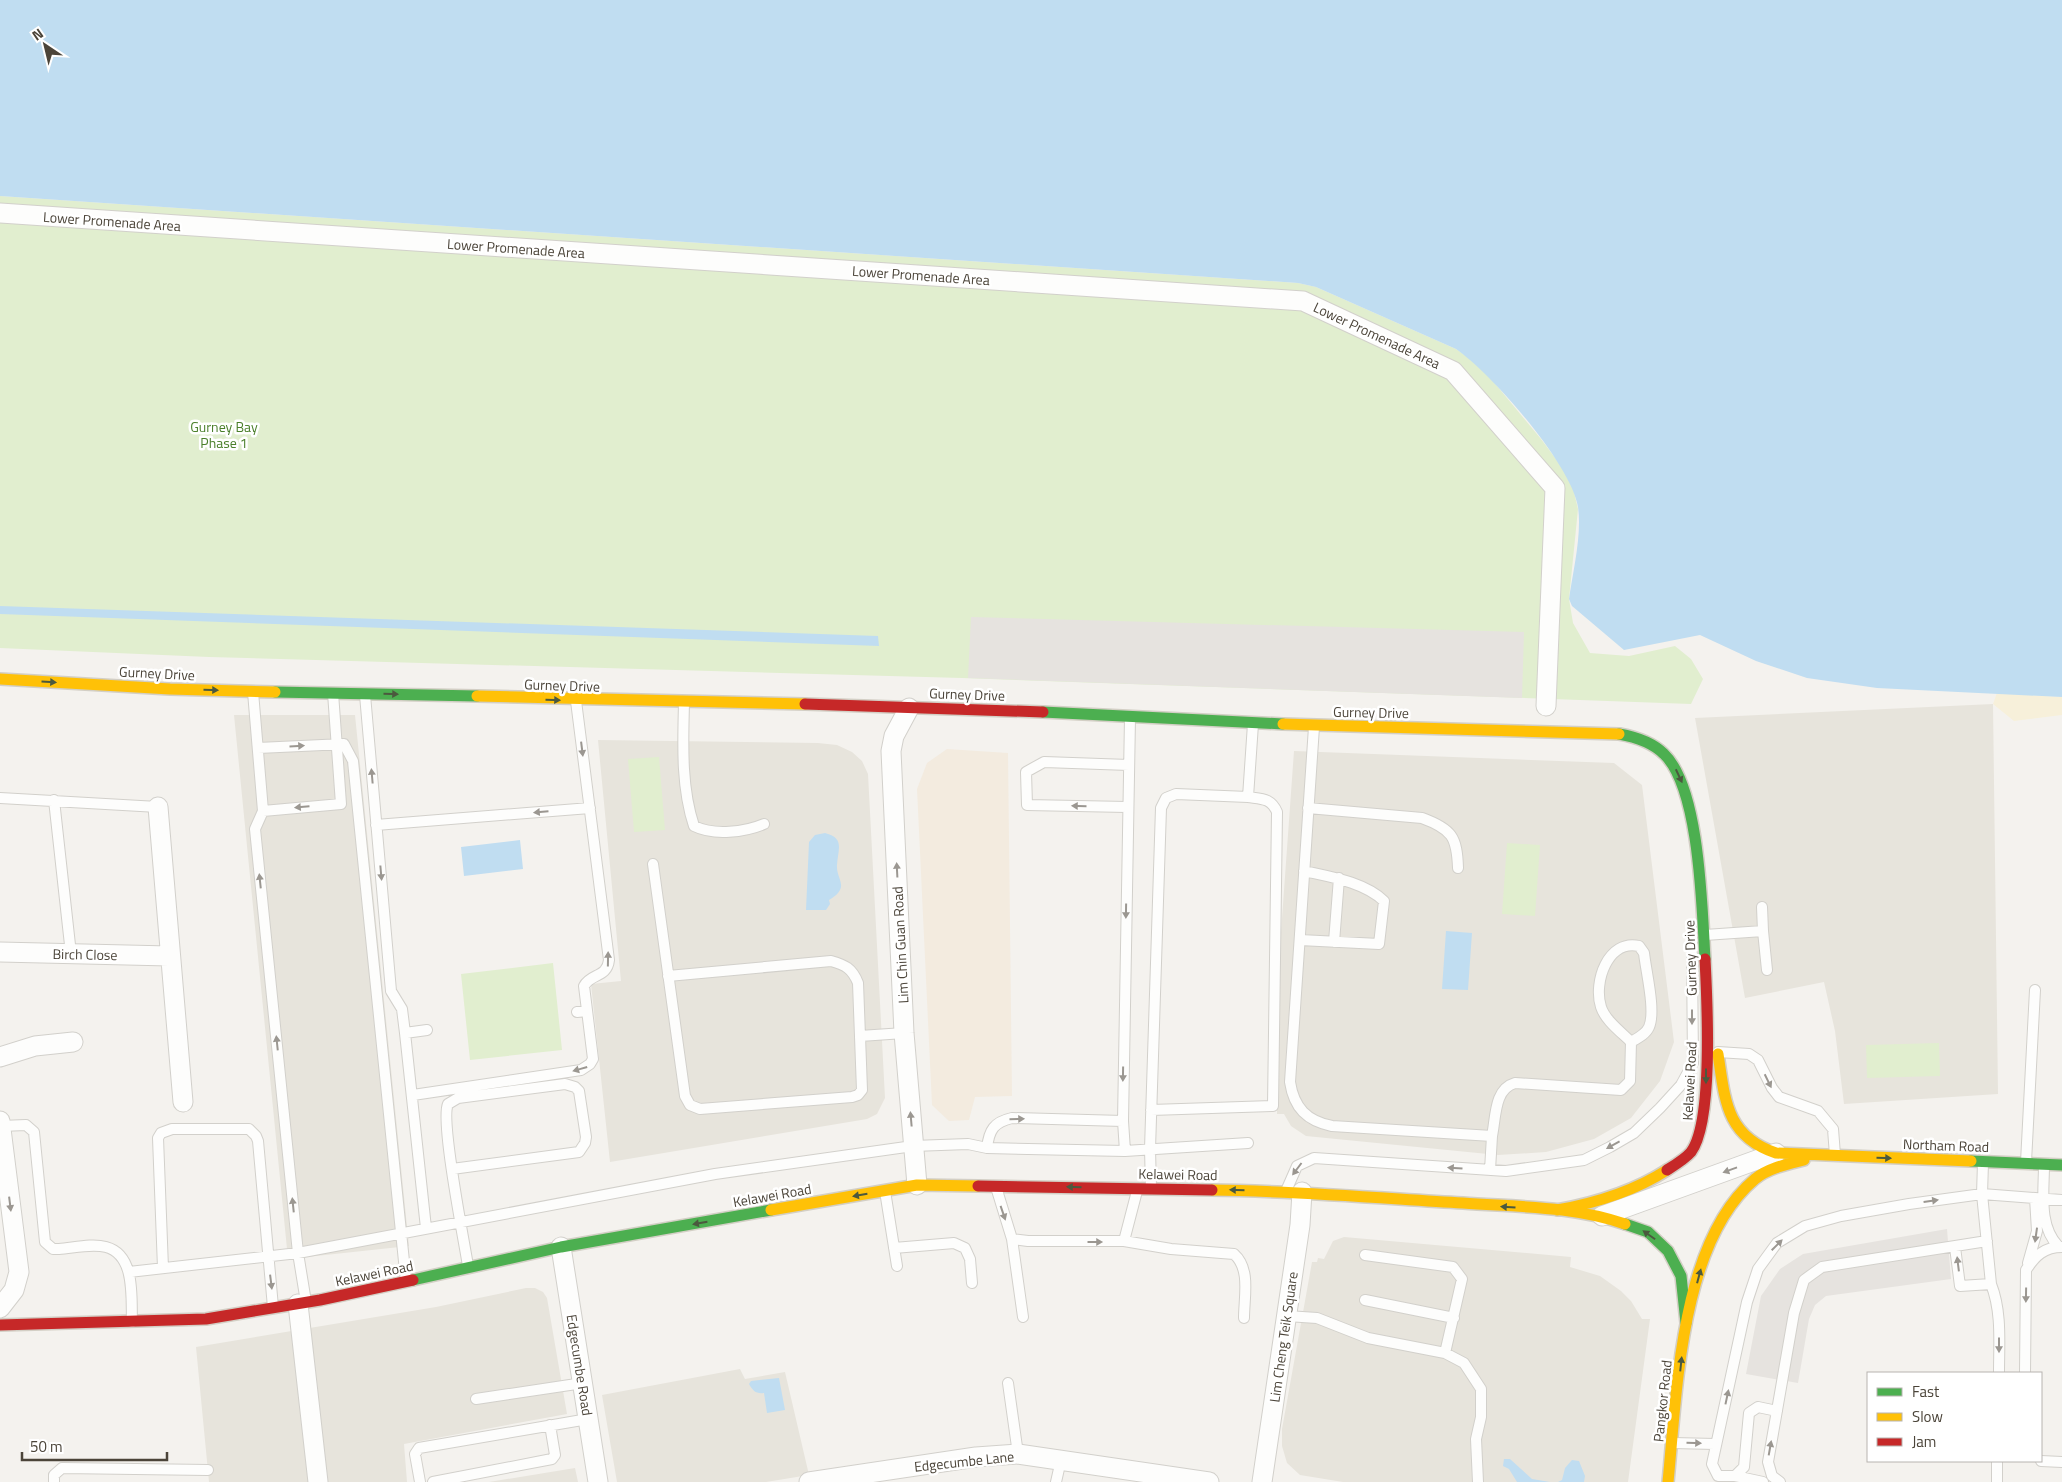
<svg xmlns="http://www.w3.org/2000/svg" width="2062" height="1482" viewBox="0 0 2062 1482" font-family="'Titillium Web',sans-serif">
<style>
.residential{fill:#e7e4dc}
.commercial{fill:#f3ebdf}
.green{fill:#e1eecf}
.sand{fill:#f7f0da}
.parking{fill:#e6e3df}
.water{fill:#c0ddf1}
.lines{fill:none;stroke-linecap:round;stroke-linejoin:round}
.lane-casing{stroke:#d2d0cb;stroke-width:12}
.street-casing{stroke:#d2d0cb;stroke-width:21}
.fast-casing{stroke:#d3cfc5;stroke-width:14}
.slow-casing{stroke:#d3cfc5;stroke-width:14}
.jam-casing{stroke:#d3cfc5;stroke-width:14}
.lane{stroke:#fdfdfc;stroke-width:10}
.street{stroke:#fdfdfc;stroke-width:19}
.fast{stroke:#4caf50;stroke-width:11}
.slow{stroke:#ffc107;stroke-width:11}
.jam{stroke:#c62828;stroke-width:11}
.oneway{fill:#4b593e}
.oneway2{fill:#9b9791}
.labels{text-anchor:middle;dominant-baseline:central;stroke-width:5;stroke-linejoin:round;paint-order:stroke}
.street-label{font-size:14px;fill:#4b4439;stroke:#fff}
.park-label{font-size:14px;fill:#4a7f2a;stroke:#fff}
</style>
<rect width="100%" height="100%" fill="#f4f2ee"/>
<path class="residential" d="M1993,704L1998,1094L1844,1104L1835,1031L1824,982L1745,998L1695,718Z
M234,715H355L409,1246L288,1259Z
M598,740L818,743L837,745L852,752L862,761L868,774L885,1098L877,1114L867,1119L610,1162L591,984L621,981Z
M1294,751L1614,763L1642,785L1674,1042L1660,1081L1631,1118L1594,1139L1546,1152L1498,1155L1306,1136L1291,1126L1284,1114H1277V988Z
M1344,1237L1571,1257L1570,1267L1600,1276L1621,1291L1631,1301L1642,1319H1650L1628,1482H1343L1300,1475L1287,1463L1282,1446V1429L1312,1262H1317L1318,1258L1324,1259L1333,1241Z
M526,1288H535L543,1292L547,1298L567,1414L404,1444L407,1482H209L196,1347L436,1307Z
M740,1369L745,1379L785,1372L809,1475L766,1482H617L602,1395Z
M575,1468L578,1482H489Z"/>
<path class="commercial" d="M947,749L1008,753L1012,1096L975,1097L969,1120L949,1121L932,1105L917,789L927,763Z"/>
<path class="green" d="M0,196L1298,283L1316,287L1456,349L1475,362L1488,375L1541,439L1562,467L1573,488L1578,509L1569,599L1573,623L1590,653L1629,656L1675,646L1691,659L1703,679L1691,704L962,678L209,657L0,648Z
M659,757L665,830L634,832L628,759Z
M1507,843L1540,845L1535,916L1502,914Z
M553,963L562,1050L470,1060L461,974Z
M1939,1043L1940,1076L1867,1078L1866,1045Z"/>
<path class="sand" d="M1997,693L2062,697V715L2014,721L1993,704Z"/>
<path class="parking" d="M971,617L1524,632L1522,698L968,678Z
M1947,1229L1951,1279L1826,1296L1815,1305L1809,1319L1798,1383L1746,1374L1761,1296L1780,1269L1803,1254Z"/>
<path class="water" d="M0,0H2062V697L1877,688L1807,678L1756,661L1700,635L1624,650L1572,606L1569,599C1573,571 1582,535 1578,507C1571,464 1492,374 1456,349L1316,287L1298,283L0,196Z
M0,606L878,636L879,646L0,614Z
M825,833C845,838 838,849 837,865C836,880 851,887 829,900L830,904L826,910H806L809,842L815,835Z
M520,840L523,869L464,876L461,847Z
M1446,931L1472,933L1468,990L1442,989Z
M779,1378L785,1410L767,1413L764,1393C756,1394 753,1391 749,1384L751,1381Z
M1504,1459H1510L1532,1479L1550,1482H1517L1509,1469L1503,1466Z
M1572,1460L1579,1461L1585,1476L1584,1482H1558L1562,1480L1565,1468Z"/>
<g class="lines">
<defs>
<path id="lane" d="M253,692L263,811L255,829L298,1253L306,1302
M365,695L391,991L402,1009L405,1033L427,1030
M684,703C683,743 681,787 694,826C714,836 745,832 764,824
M1314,727L1290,1082C1294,1108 1307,1121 1332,1126L1492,1136C1496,1117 1494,1089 1515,1083L1621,1090L1630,1081L1631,1042C1638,1038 1646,1034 1649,1027C1656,1011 1646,972 1644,953L1639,946C1608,939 1593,982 1601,1007C1605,1020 1621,1032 1631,1042
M258,748L344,744L353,761L406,1281
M0,798L158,807
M54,800L71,954
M1127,807L1027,805L1026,772L1044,762L1129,765
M1308,808L1422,818C1452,829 1457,837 1458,868
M263,811L341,804L333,693
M376,825L590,808
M653,864L685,1096L690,1105L700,1109L852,1097L858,1095L862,1090L858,983C852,968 845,965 831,961L668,976
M1763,931L1767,970
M1705,935L1763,931L1762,907
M1300,940L1379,944L1384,901C1364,882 1331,877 1304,871
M1334,942L1339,878
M577,1012L587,1011
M405,1033L426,1228
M860,1036L904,1033
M1718,1052L1749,1054L1758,1060L1772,1088L1779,1097L1818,1111L1833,1129L1835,1155
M413,1095L581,1070L590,1064L593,1059L584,986C591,973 607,978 609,960L576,701
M1151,1110L1273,1106L1277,812C1271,798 1262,799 1248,797
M1,1126L26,1125L34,1132L45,1242L53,1249H59C73,1248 92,1243 106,1247C136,1255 131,1298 132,1322
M987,1148C989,1130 994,1122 1012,1118L1123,1121
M1125,1151L1123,1121L1130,718
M2026,1162L2035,990
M1983,1163L1982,1194L1991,1284C2002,1312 1999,1343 1999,1373
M2044,1165C2044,1192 2038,1226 2059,1247
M452,1169L579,1152L585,1143L586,1137L579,1091L575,1087L565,1084L458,1098L448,1104C440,1120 464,1240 468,1266
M1490,1170L1492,1136
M996,1187L1012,1239L1023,1317
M1151,1188L1150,1149L1161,808L1166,798L1176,794L1248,797L1253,724
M885,1191L897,1266
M1286,1191L1297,1166L1314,1158L1506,1171L1584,1160L1610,1147L1634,1133L1660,1108L1681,1085L1693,1063L1692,954
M1012,1239L1028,1241H1124L1137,1191
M1124,1241L1171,1249L1234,1254C1251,1269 1244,1297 1244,1318
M1955,1247L1960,1286L1991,1284
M894,1248L954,1243L965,1248L970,1259L972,1283
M1365,1255L1453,1267L1462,1279L1445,1353
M2028,1263L2037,1231L2035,1198
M163,1268L158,1138L161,1133L172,1129H249L256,1136L258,1141L273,1307
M129,1272L298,1253L715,1174L913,1146L968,1144L987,1148L1125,1151L1248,1143
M1365,1300L1454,1318
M1287,1316L1317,1318L1368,1338L1445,1353L1464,1363L1481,1389V1417L1476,1439L1478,1482
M2025,1373L2026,1270C2035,1256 2044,1247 2062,1247
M1008,1383L1018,1454
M476,1399L583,1383
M1777,1411L1758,1407L1749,1413L1744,1467L1735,1476H1718L1712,1464L1747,1302L1758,1269L1777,1243L1805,1226L1841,1216L1909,1204L1982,1194L2062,1200
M1673,1443L1715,1444
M2041,1461L2062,1462
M1735,1476L1763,1482
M54,1482V1475L62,1468L208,1470
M420,1482L415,1454L419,1448L588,1419
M433,1482L552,1459L555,1455L550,1425
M1056,1482L1061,1460
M1780,1482L1772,1476L1768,1462L1794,1313L1804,1280L1822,1267L1987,1241
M1997,1482V1461"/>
<path id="street" d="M0,213L1303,301L1453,371L1555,488L1546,706
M909,708L894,736L891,751L904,1033L917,1185
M158,807L183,1102
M0,952L169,956
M0,1057L35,1046L73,1042
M0,1121L19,1272L14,1290L0,1308
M1602,1216L1776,1153
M561,1247L598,1482
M298,1304L318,1482
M809,1482L976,1457L1018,1454L1209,1482
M1262,1482L1300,1225L1302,1192"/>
<path id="fast" d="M275,692L477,696
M1043,712L1283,724
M1619,734C1636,737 1652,742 1664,754C1700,788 1702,910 1705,959
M1971,1161L2062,1165
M1625,1224L1648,1232L1668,1251L1681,1276L1686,1323
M413,1280L561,1247L771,1210"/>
<path id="slow" d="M0,679L170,689L275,692
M477,696L805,704
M1283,724L1619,734
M1718,1054C1725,1100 1726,1136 1776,1153L1971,1161
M1212,1190C1296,1191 1379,1198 1463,1203C1517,1207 1574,1206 1625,1224
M771,1210L917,1185L978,1186
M1557,1210C1596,1203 1633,1192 1667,1170
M1668,1482C1677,1391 1680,1242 1755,1179C1768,1168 1788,1164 1804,1160"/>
<path id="jam" d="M805,704L1043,712
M1667,1170C1675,1165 1685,1159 1691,1152C1714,1121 1707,999 1705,959
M978,1186L1212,1190
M0,1325L206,1319L320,1300L413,1280"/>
</defs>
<use href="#lane" class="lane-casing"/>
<use href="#street" class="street-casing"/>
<use href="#fast" class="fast-casing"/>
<use href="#slow" class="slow-casing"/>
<use href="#jam" class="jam-casing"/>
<use href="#lane" class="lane"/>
<use href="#street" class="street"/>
<use href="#fast" class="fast"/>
<use href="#slow" class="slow"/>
<use href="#jam" class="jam"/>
</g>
<defs><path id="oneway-solid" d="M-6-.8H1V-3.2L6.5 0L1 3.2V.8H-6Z" transform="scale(1.25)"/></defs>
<g class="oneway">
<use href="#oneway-solid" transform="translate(49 682) rotate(3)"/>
<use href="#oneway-solid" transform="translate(211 690) rotate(1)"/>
<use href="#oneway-solid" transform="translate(391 694) rotate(2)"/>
<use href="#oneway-solid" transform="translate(553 700) rotate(2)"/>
<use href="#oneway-solid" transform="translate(1679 776) rotate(65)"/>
<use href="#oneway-solid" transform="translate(1706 1076) rotate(90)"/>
<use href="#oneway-solid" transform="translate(1884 1158) rotate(2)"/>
<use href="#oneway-solid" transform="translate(1074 1187) rotate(-179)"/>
<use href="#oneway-solid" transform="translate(1237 1190) rotate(-179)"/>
<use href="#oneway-solid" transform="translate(860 1195) rotate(170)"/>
<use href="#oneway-solid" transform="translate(1508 1207) rotate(-176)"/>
<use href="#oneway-solid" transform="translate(700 1223) rotate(170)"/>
<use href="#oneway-solid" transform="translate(1649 1235) rotate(-145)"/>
<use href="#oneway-solid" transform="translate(1699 1276) rotate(-75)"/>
<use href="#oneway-solid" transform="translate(1681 1364) rotate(-84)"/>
</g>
<g class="oneway2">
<use href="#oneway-solid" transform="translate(297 746) rotate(-3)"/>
<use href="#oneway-solid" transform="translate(582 749) rotate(83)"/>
<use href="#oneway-solid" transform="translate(372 776) rotate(-95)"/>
<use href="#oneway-solid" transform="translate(1079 806) rotate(-179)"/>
<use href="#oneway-solid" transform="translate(302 807) rotate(175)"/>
<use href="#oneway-solid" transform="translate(541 812) rotate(175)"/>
<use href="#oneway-solid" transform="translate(897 870) rotate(-93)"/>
<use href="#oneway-solid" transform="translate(381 873) rotate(85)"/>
<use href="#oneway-solid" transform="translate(260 881) rotate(-96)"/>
<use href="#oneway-solid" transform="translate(1126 911) rotate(91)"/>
<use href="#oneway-solid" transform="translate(608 959) rotate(-89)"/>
<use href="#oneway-solid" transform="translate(1692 1017) rotate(90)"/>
<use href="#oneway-solid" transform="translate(277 1043) rotate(-96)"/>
<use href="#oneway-solid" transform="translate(580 1069) rotate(164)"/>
<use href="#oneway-solid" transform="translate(1123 1074) rotate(91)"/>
<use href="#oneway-solid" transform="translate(1768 1081) rotate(64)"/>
<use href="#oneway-solid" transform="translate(911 1119) rotate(-95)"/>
<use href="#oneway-solid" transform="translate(1017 1119) rotate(-1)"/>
<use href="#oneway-solid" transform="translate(1613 1145) rotate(151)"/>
<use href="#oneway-solid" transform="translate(1455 1168) rotate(-176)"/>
<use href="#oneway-solid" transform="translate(1297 1169) rotate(127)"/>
<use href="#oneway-solid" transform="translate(1730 1170) rotate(160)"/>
<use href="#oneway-solid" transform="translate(1931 1201) rotate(-8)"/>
<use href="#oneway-solid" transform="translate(10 1204) rotate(83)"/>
<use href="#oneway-solid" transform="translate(293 1205) rotate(-96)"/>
<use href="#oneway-solid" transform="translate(1003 1213) rotate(71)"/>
<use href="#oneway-solid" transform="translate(2036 1235) rotate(98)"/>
<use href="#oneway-solid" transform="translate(1095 1242)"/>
<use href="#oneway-solid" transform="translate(1777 1245) rotate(-45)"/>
<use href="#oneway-solid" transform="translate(1958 1264) rotate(-97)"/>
<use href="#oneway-solid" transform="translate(271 1282) rotate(83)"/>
<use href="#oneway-solid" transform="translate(2026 1295) rotate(91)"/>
<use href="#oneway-solid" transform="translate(1999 1345) rotate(90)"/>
<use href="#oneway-solid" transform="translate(1727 1397) rotate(-78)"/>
<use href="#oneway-solid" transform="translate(1694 1443) rotate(2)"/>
<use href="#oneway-solid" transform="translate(1770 1448) rotate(-80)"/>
</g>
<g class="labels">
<g class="street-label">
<text transform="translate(112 221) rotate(4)">Lower Promenade Area</text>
<text transform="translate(516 248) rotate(4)">Lower Promenade Area</text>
<text transform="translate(921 275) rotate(4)">Lower Promenade Area</text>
<text transform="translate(1377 335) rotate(25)">Lower Promenade Area</text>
<text transform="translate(157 673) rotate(3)">Gurney Drive</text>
<text transform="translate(562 685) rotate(2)">Gurney Drive</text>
<text transform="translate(967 694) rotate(2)">Gurney Drive</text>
<text transform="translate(1371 712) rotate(1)">Gurney Drive</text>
<text transform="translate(900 945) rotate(-93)">Lim Chin Guan Road</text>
<text transform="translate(85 954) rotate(1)">Birch Close</text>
<text transform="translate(1690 958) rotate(-92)">Gurney Drive</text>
<text transform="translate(1689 1081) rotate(-87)">Kelawei Road</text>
<text transform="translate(1946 1145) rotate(2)">Northam Road</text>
<text transform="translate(1178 1174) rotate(1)">Kelawei Road</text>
<text transform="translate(772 1195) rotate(-10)">Kelawei Road</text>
<text transform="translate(374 1273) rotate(-12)">Kelawei Road</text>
<text transform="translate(1283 1337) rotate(-82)">Lim Cheng Teik Square</text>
<text transform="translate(580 1365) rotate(81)">Edgecumbe Road</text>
<text transform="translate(1662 1401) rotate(-84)">Pangkor Road</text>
<text transform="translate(964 1461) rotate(-6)">Edgecumbe Lane</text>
</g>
<g class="park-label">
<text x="224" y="426">Gurney Bay<tspan x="224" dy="16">Phase 1</tspan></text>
</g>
</g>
<rect x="1867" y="1372" width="175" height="90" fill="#ffffff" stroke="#b7b4b0"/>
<rect x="1877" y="1388" width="25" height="8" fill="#4caf50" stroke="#b7b4b0"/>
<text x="1912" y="1397" font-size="15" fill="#4b4439">Fast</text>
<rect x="1877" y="1413" width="25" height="8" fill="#ffc107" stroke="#b7b4b0"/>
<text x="1912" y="1422" font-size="15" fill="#4b4439">Slow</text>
<rect x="1877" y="1438" width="25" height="8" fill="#c62828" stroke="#b7b4b0"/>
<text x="1912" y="1447" font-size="15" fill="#4b4439">Jam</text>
<g transform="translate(45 45) rotate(325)" stroke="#ffffff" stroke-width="4" paint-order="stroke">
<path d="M0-4L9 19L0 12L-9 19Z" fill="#4b4439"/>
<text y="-8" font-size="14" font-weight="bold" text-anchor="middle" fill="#4b4439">N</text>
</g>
<path d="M22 1452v8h145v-8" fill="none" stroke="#4b4439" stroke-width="2.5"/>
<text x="30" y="1452" font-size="15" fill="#4b4439" stroke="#ffffff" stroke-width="4" paint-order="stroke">50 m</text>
</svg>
